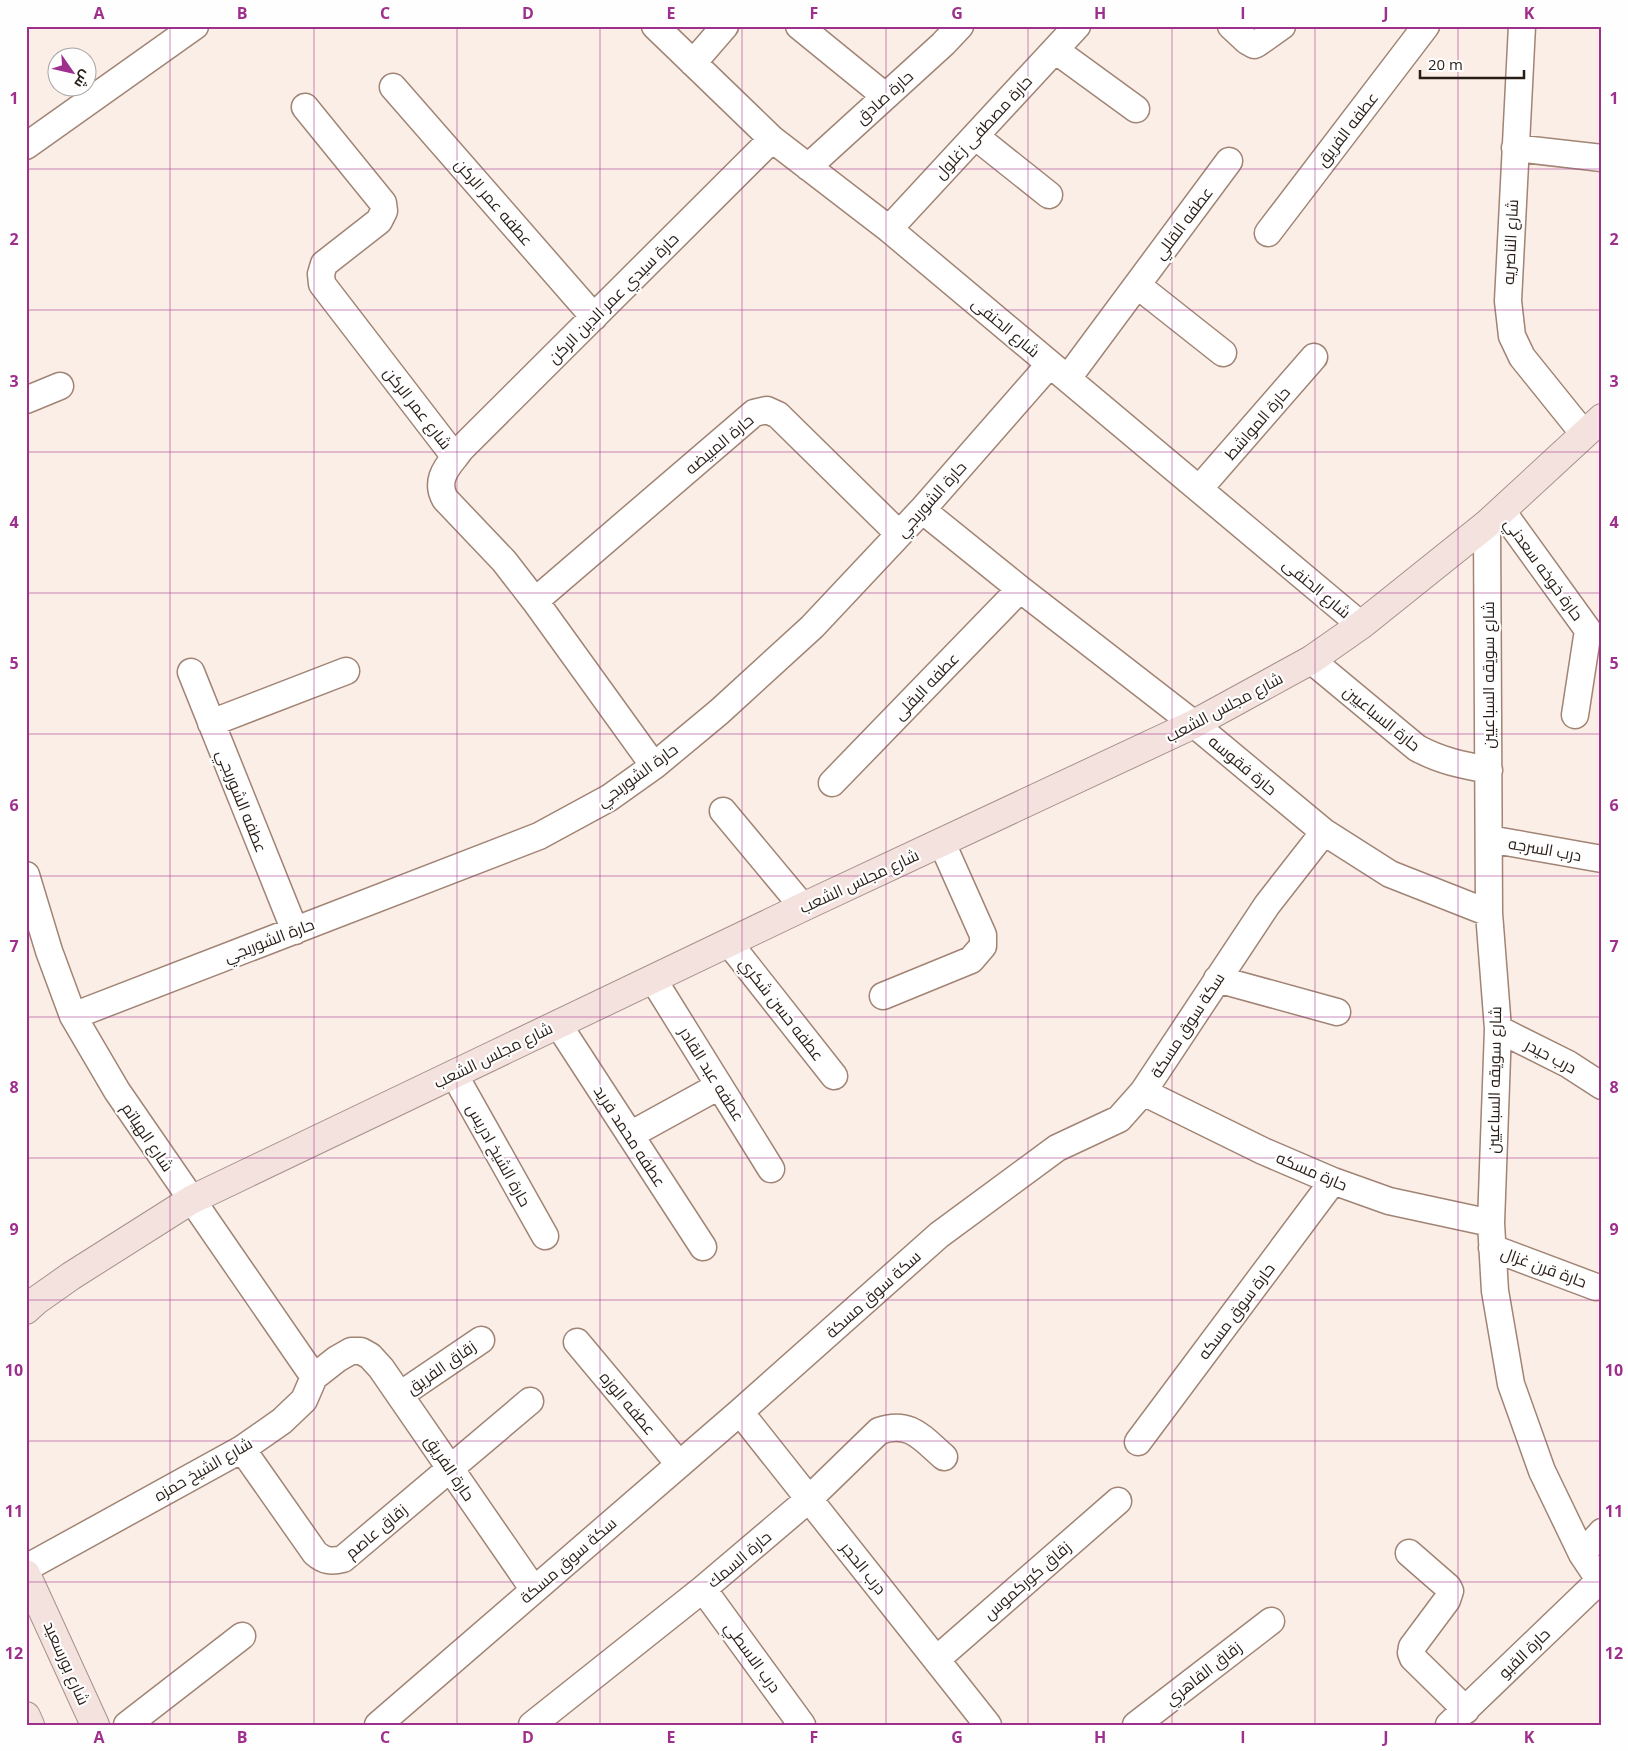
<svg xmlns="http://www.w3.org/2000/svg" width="1628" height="1751" viewBox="0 0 1628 1751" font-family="'Open Sans',Cairo,sans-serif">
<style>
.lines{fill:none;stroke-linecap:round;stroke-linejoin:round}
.minor-casing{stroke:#a18474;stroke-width:29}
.primary-casing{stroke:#a7918b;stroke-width:30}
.minor{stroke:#fff;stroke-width:26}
.primary{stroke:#f4e2df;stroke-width:28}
.grid{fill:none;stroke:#9e2f8d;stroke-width:1;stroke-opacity:0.55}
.labels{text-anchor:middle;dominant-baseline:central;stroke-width:4.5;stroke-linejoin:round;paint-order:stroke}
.street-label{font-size:16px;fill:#281d17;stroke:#fefefe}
.neatline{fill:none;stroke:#9e2f8d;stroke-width:2}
.grid-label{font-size:16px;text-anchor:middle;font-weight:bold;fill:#9e2f8d}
</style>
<rect width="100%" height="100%" fill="#fbeee7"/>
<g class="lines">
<defs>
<path id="minor" d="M655,26L772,139L889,229L1361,625
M799,26L885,96
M1231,26L1247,41L1254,45L1258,43L1282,26
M1522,26L1508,301L1512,336L1522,357L1584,434
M1055,50L1136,109
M693,63L725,26
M393,87L594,317
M305,107L383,203L384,211L379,221L324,264L321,274L322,284L455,457C444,470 436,483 445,499L504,561L535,601L654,766
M975,136L1049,195
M26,146L195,26
M1515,148L1602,158
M808,167L943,44L960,26
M889,229L1077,26
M1268,233L1426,26
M1137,285L1223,353
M1068,378L1229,161
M26,400L60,386
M455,457L461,449L772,139
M1199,489L1314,357
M922,510L1020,589L1194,724L1324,832L1390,874L1489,913
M1502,511L1588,630L1575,715
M1487,524L1489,913L1498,1029L1491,1223L1495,1291L1511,1384L1542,1471L1582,1554L1602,1584
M535,601L754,413L767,410L778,415L899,534
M1311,660L1417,748C1441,761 1462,765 1489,770
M191,672L295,931
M211,723L346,671
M832,783L1020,589
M723,811L803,907
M1489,839L1602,859
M26,875L49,951L73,1016L117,1091L314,1377
M729,943L834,1076
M653,979L771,1169
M1217,979L1337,1012
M883,996L971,960L983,946V935L942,843
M73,1016L539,836L609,798L654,766L719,712L812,627L922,510L1050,364
M558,1024L703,1247
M1498,1029L1568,1064L1602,1086
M454,1074L545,1236
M1143,1092L1263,1151L1333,1181L1389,1201L1491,1223
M630,1135L719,1086
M1492,1248L1596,1287
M577,1342L679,1464
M400,1395L481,1340
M740,1412L988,1725
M1138,1442L1333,1181
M242,1449L315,1553C324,1561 331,1562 343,1559L530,1401
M1409,1553L1448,1587L1450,1591L1447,1600L1412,1647L1411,1653L1413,1658L1466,1710
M1582,1554L1602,1532
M26,1568L242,1449L282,1421L304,1400L314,1377L337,1359L351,1351H361L370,1356L381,1368L534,1590
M703,1589L802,1725
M937,1659L1118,1501
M127,1725L242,1636
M378,1725L740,1412L939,1235L1057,1148L1119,1119L1143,1092L1267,905L1324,832
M532,1725L703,1589L809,1499L879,1431C910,1420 922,1438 944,1457
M1136,1725L1271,1621
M1449,1725L1599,1581"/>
<path id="primary" d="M26,1310L37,1300L71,1276L191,1200L803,907L1194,724L1311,660L1361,625L1487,524L1602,418
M26,1574L95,1725
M26,1716L30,1725"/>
</defs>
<use href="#minor" class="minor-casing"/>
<use href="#primary" class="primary-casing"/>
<use href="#minor" class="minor"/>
<use href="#primary" class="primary"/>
</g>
<path class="grid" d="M170,26V1725M314,26V1725M457,26V1725M600,26V1725M742,26V1725M886,26V1725M1028,26V1725M1172,26V1725M1315,26V1725M1458,26V1725M26,169H1602M26,310H1602M26,452H1602M26,593H1602M26,734H1602M26,876H1602M26,1017H1602M26,1158H1602M26,1300H1602M26,1441H1602M26,1582H1602"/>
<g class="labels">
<g class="street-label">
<text transform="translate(884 97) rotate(-42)">حارة صادق</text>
<text transform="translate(983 127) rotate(-47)">حارة مصطفى زغلول</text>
<text transform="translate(1347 129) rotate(-52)">عطفه الفريق</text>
<text transform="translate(494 202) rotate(49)">عطفه عمر الركن</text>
<text transform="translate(1183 223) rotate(-53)">عطفه القللي</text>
<text transform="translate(1510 242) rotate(-87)">شارع الناصريه</text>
<text transform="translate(613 298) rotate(-45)">حارة سيدي عمر الدين الركن</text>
<text transform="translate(1006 327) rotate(40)">شارع الحنفى</text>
<text transform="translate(418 408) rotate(52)">شارع عمر الركن</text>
<text transform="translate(1257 423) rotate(-49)">حارة المواشط</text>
<text transform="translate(719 444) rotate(-40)">حارة المبيضه</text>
<text transform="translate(931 499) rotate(-48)">حارة الشوربجي</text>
<text transform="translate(1544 569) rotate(54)">حارة خوخه سعدني</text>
<text transform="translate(1317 588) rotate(40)">شارع الحنفى</text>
<text transform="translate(1488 675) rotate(-90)">شارع سويقه السباعيين</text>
<text transform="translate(926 686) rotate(-46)">عطفه البقلى</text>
<text transform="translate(1224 707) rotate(-28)">شارع مجلس الشعب</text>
<text transform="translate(1382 718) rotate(39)">حارة السباعيين</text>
<text transform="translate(1243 765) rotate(40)">حارة فقوسه</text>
<text transform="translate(637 775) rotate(-36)">حارة الشوربجي</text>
<text transform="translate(242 801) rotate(68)">عطفه الشوربجي</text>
<text transform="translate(1545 849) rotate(10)">درب السرجه</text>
<text transform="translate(859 881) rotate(-25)">شارع مجلس الشعب</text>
<text transform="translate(269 940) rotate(-21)">حارة الشوربجي</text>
<text transform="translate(782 1009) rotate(52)">عطفه حسن شكري</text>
<text transform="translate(1187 1025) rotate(-57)">سكة سوق مسكة</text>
<text transform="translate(493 1055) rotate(-26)">شارع مجلس الشعب</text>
<text transform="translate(1551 1056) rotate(28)">درب حيدر</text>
<text transform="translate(712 1074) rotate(58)">عطفه عبد القادر</text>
<text transform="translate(1494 1080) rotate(-89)">شارع سويقه السباعيين</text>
<text transform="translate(630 1136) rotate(57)">عطفه محمد فريد</text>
<text transform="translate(148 1137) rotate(56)">شارع الهياتم</text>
<text transform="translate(499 1155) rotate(61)">حارة الشيخ ادريس</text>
<text transform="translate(1312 1171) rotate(23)">حارة مسكه</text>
<text transform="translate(1544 1267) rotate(20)">حارة قرن غزال</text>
<text transform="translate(873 1294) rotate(-42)">سكة سوق مسكة</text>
<text transform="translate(1236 1311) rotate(-53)">حارة سوق مسكه</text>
<text transform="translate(441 1367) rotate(-35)">زقاق الفريق</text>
<text transform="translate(628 1403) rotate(50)">عطفه الوزه</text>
<text transform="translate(450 1468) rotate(56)">حارة الفريق</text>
<text transform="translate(203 1469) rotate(-30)">شارع الشيخ حمزه</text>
<text transform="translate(376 1531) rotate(-40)">زقاق عاصم</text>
<text transform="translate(739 1559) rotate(-40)">حارة السمك</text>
<text transform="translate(568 1560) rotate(-41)">سكة سوق مسكة</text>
<text transform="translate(864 1568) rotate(51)">درب الحجر</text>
<text transform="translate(1027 1580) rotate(-41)">زقاق كوركموس</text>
<text transform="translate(1524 1653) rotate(-44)">حارة القبو</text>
<text transform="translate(753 1657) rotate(54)">درب الاسطي</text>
<text transform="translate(67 1663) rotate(66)">شارع بورسعيد</text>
<text transform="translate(1203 1673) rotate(-38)">زقاق القاهري</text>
</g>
</g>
<rect width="1628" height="1751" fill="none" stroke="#fefefe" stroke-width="55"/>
<g transform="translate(72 72) rotate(124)"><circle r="24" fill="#fefefe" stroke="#a8a4a2"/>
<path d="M0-4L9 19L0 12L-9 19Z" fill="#9e2f8d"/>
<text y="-8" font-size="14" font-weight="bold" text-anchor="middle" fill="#281d17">ش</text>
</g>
<path d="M1420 70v8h104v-8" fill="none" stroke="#281d17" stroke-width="2.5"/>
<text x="1428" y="70" font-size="15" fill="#281d17" stroke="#fefefe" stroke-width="4" paint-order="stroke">20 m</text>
<rect x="28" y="28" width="1572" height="1696" class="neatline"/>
<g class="grid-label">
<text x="99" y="19">A</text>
<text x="242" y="19">B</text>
<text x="385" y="19">C</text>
<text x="528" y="19">D</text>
<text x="671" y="19">E</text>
<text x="814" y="19">F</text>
<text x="957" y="19">G</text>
<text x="1100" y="19">H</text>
<text x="1243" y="19">I</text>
<text x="1386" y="19">J</text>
<text x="1529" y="19">K</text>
<text x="14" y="104">1</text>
<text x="1614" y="104">1</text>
<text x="14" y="245">2</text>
<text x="1614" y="245">2</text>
<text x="14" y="387">3</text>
<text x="1614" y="387">3</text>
<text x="14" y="528">4</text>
<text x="1614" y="528">4</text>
<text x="14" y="669">5</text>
<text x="1614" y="669">5</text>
<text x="14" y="811">6</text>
<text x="1614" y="811">6</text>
<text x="14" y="952">7</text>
<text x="1614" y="952">7</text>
<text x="14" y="1093">8</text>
<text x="1614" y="1093">8</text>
<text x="14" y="1235">9</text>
<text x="1614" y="1235">9</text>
<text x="14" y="1376">10</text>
<text x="1614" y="1376">10</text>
<text x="14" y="1517">11</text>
<text x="1614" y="1517">11</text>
<text x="14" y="1659">12</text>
<text x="1614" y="1659">12</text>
<text x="99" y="1743">A</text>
<text x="242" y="1743">B</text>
<text x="385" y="1743">C</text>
<text x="528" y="1743">D</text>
<text x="671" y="1743">E</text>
<text x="814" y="1743">F</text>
<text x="957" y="1743">G</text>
<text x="1100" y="1743">H</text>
<text x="1243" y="1743">I</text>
<text x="1386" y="1743">J</text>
<text x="1529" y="1743">K</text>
</g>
</svg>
